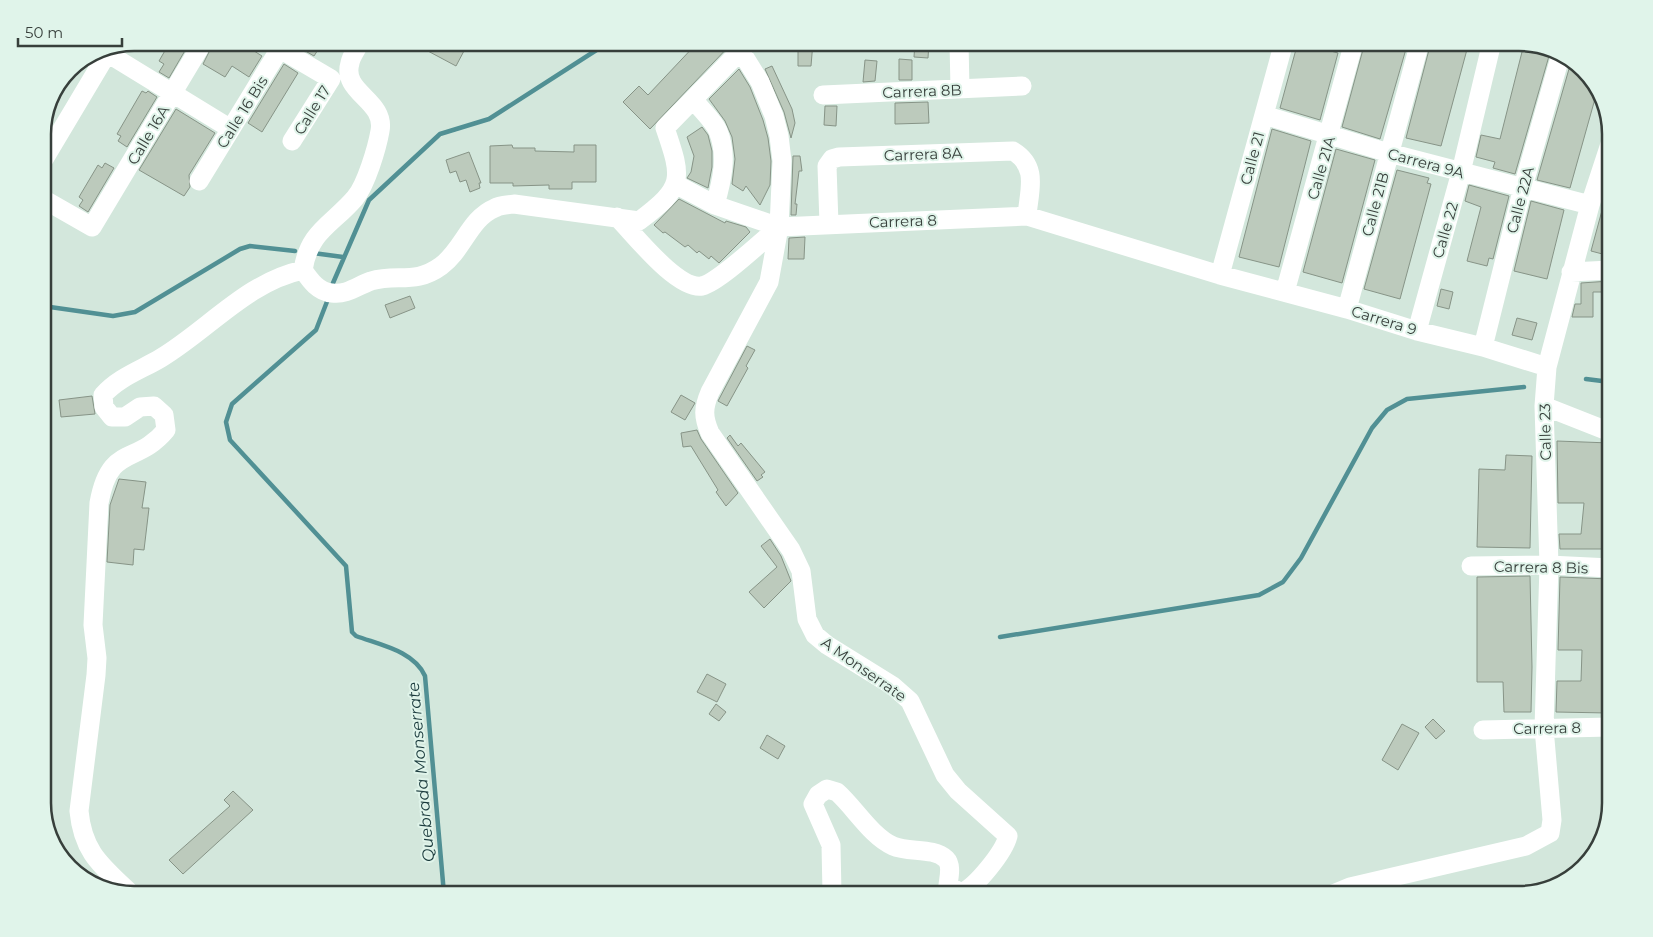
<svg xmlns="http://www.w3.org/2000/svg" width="1653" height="937" viewBox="0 0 1653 937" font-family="Montserrat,sans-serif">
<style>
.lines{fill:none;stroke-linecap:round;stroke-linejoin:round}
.stream{stroke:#519094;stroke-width:4.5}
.building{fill:#bccabc;stroke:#879487}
.minor{stroke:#fff;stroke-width:19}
.labels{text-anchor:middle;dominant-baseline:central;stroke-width:4;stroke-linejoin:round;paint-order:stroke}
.street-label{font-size:15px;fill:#373f3b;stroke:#e0f4ea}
.water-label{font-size:16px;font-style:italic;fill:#1a3a3c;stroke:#e0f4ea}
.rim{fill:none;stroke:#373f3b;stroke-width:2.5}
</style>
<rect width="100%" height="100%" fill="#d3e7dc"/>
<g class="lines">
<path class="stream" d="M313,253L343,257
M333,283L369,200L440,134L489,119L609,42
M328,299L316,330L232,404L226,422L230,440L346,566L352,632L356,636C380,645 414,651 425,676L444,894
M43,306L113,316L135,312L240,249L250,246L295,251
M1586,379L1610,382
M1000,637L1259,595L1283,582L1301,558L1372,428L1387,410L1407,399L1524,387"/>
</g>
<path class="building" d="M170,42H190L169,78L159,72L164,64L159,61Z
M214,42H240L262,56L249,77L232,66L225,77L203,64Z
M295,42H323L314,56L295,45Z
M411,42H463L465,49L456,66Z
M698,42H733L650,129L623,102L639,86L648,95Z
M798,42H813L811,66H798Z
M915,42H929L928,58L914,57Z
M1298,42L1338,53L1320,120L1280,108Z
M1365,42H1408L1380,139L1342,127Z
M1431,42H1469L1441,146L1406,138Z
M1524,44L1545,50V55L1549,56L1515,174L1493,168L1495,162L1476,157L1481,135L1500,139Z
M899,59L912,60V80H899Z
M865,60L877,61L875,81L863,82Z
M1571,62L1598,88L1570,188L1537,180Z
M284,64L298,73L262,132L248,123Z
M772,66L792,109L795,123L791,138L784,112L765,69Z
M739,69L750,87L763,120L768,138L771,161L770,185L760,205L746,186L743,191L732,184L735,159L732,137L725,121L709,99Z
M142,91L146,93L148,91L157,97L127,147L118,141L121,136L117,134Z
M928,102L929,123L895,124V103Z
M825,106H837L836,126L824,125Z
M176,109L215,133L189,175L190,187L184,196L139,170Z
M702,127L708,135L712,151V167L708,188L687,178L691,172L694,156L687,137Z
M1272,129L1311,141L1279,267L1239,257Z
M512,145L513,148H535V151L574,152V145H596V182H572V189H549V185L513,186V183H490V146Z
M1336,149L1375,160L1342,283L1303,272Z
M469,152L481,183H479L480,188L470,192L466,180L460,182L456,171L450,173L446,160Z
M793,156H800L802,171H799L795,204H797L796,215H791Z
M105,163L114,168L88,212L79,206L83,200L79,197L98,165L102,168Z
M1397,170L1429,178L1427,183L1431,184L1400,299L1364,289Z
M1469,185L1509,196L1493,259L1489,258L1487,266L1467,261L1481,207L1465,201Z
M1607,192L1610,193V256L1591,251Z
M679,199L725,223L726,221L746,227L750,232L719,263L711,256L709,259L699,251L697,253L688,245L685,247L665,232L663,233L654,225Z
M1531,201L1564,210L1547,279L1514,271Z
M805,237L804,259H788L789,238Z
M1610,281V292H1593V317H1572L1575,304H1581V283Z
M1441,289L1453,292L1449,309L1437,306Z
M410,296L415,308L390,318L385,305Z
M1517,318L1537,323L1532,340L1512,335Z
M747,346L755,350L746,366L748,368L727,406L718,401Z
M681,395L695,403L685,420L671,412Z
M92,396L95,414L61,417L59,400Z
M697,430L701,439L738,493L726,506L716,492L718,490L691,446L683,447L681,433Z
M730,435L738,446L741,443L765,472L761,475L763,477L757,481L727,438Z
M1557,441L1610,443V549H1560L1559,534H1581L1584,503H1558Z
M1506,455L1532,456L1530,548L1477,547L1479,469L1505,470Z
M119,479L146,482L142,508H149L144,550L134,549L133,565L107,562L110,505Z
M770,539L781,556L791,581L764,608L749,592L777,567L761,546Z
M1530,576L1532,667L1531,712H1504L1503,682H1477V577Z
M1560,577L1610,579L1608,713L1556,712L1557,681H1581L1582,650H1558Z
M707,674L726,684L717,702L697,692Z
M716,704L726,712L719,721L709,714Z
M1433,719L1445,731L1436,739L1425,727Z
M1402,724L1419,733L1398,770L1382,760Z
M767,735L785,746L778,759L760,748Z
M233,791L253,810L183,874L169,860L230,806L224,800Z"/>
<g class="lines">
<path class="minor" d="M360,42C357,49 351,56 350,63C341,93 386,100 380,131C377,148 366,185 355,198C332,225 309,231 303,270C310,280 318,292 332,293C347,295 357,286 371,281C397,273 415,285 441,266C463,250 470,218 495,208C500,205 508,205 514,204L639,221C684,187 683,180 665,128L748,43
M474,42H478
M959,42L960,89
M280,49L331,79L292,141
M107,53L231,129
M742,53L760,82L774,116L779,136L782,161L779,227L769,282L710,392C703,408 703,417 710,433L791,550L801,571L807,619L815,635L827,645L893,686L910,701L945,775L958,791L1008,836C1004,852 976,887 961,893L948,885C949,877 952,865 946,859C933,847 909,853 893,846C871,836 855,808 837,792L827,789L818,795L813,804L831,845L832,894
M823,95L1022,86
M694,100C701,110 713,120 718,131C728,155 722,181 715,205
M1264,115L1389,153L1590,205
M43,161L111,47
M199,181L284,42
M677,185L715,205L779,227L1027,216L1220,275L1347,309L1417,331L1483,347L1547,367
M43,199L92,227L203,42
M617,217C634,234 677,290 702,286C719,282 763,240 779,227
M829,224L827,166L832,159L839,157L1013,151C1039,167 1029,190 1027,216
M1571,272L1610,270
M1220,275L1284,42
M1285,292L1354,42
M1347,309L1420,42
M1417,331L1461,172L1492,42
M1483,347L1523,187L1561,54
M1544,406L1610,432
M1471,566L1549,565L1610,568
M1483,730L1610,727
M130,893C102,866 83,853 79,811L96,675L97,658L93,625L99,503C110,443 136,466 166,430L164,415L154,406L140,407L125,417H112L104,407L103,395C119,377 141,370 161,358C209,329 247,282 303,270
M1333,894L1350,887L1526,846L1550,833L1552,820L1544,728L1549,565L1544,406L1547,367L1590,205L1610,144"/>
</g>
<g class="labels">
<g class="street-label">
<text transform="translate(922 91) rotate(-2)">Carrera 8B</text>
<text transform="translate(312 110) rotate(-58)">Calle 17</text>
<text transform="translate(242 112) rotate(-58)">Calle 16 Bis</text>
<text transform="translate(148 135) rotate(-59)">Calle 16A</text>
<text transform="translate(923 154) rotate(-2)">Carrera 8A</text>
<text transform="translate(1252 158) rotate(-75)">Calle 21</text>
<text transform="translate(1426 163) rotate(15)">Carrera 9A</text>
<text transform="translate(1321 168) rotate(-74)">Calle 21A</text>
<text transform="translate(1520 200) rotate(-75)">Calle 22A</text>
<text transform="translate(1375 204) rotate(-75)">Calle 21B</text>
<text transform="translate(903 221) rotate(-2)">Carrera 8</text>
<text transform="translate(1445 230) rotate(-74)">Calle 22</text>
<text transform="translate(1384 320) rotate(17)">Carrera 9</text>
<text transform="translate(1545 432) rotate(-91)">Calle 23</text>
<text transform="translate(1541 567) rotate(1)">Carrera 8 Bis</text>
<text transform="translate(864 669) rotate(35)">A Monserrate</text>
<text transform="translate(1547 728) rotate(-1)">Carrera 8</text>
</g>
<g class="water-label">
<text transform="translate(421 772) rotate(-95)">Quebrada Monserrate</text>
</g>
</g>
<path d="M0 0H1653V937H0ZM134 51H1519A83 83 0 0 1 1602 134V803A83 83 0 0 1 1519 886H134A83 83 0 0 1 51 803V134A83 83 0 0 1 134 51Z" fill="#e0f4ea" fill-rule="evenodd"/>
<path class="rim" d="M134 51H1519A83 83 0 0 1 1602 134V803A83 83 0 0 1 1519 886H134A83 83 0 0 1 51 803V134A83 83 0 0 1 134 51Z"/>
<path d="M18 38v8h104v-8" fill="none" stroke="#373f3b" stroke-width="2.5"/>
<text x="25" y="38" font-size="15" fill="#373f3b" stroke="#e0f4ea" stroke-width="4" paint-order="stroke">50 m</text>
</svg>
